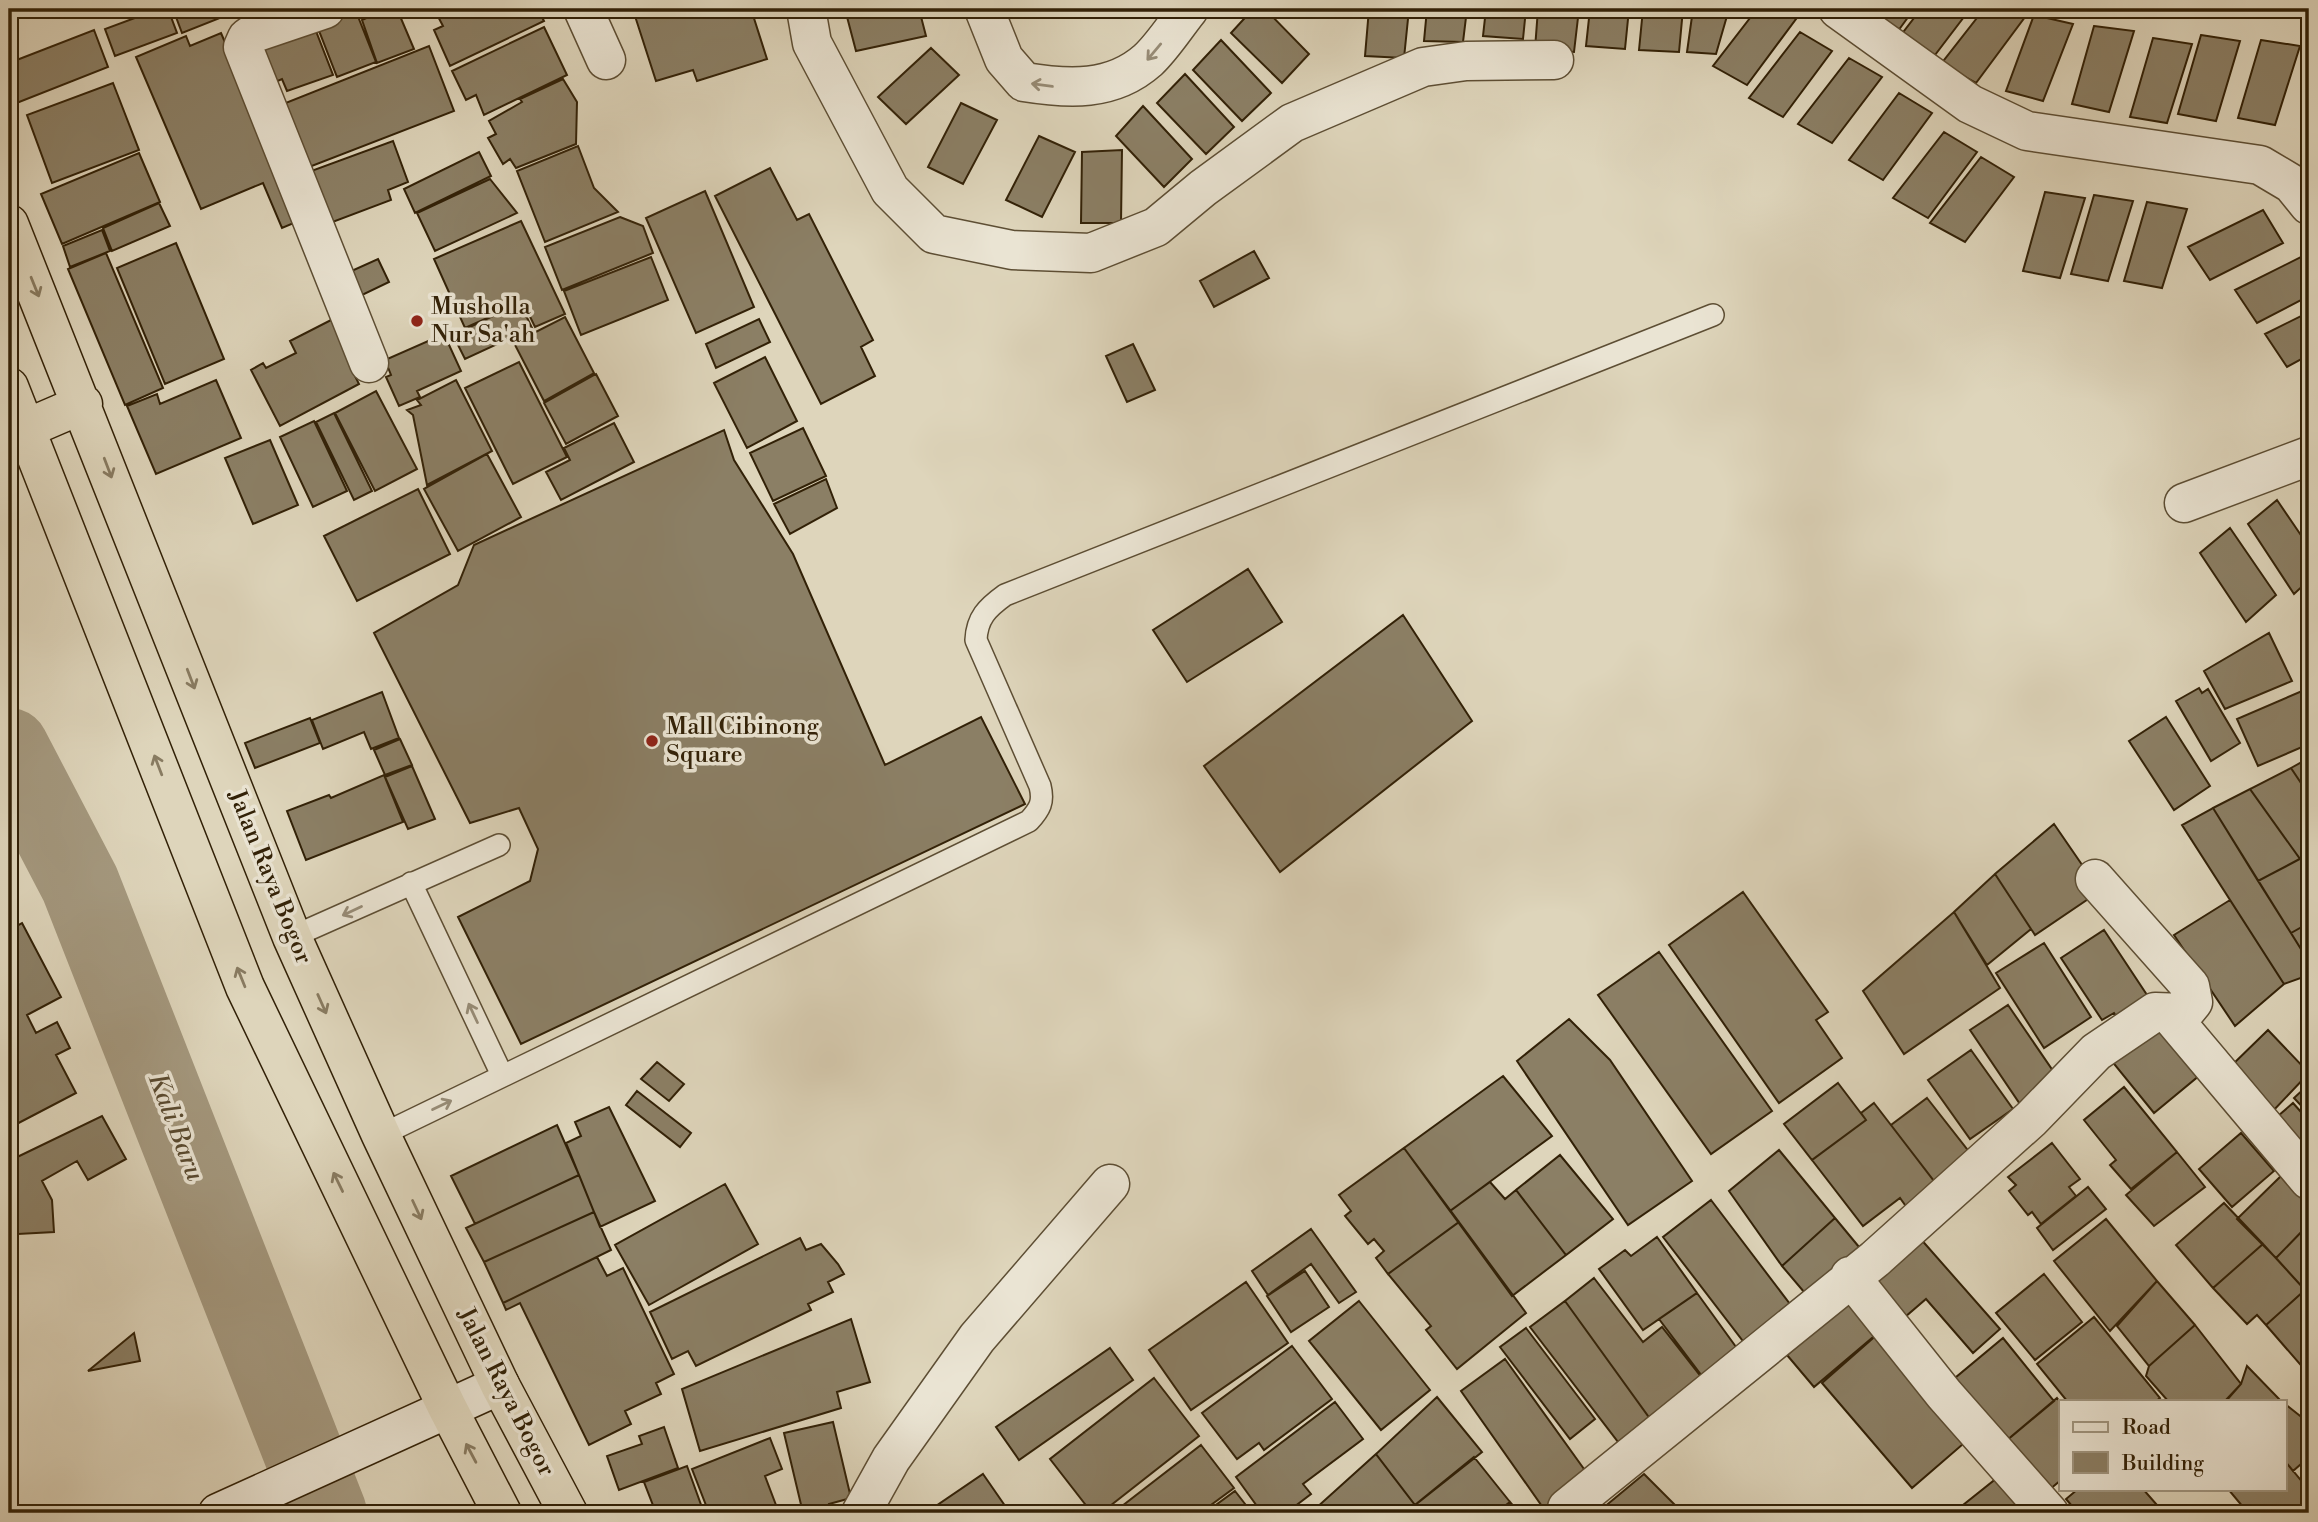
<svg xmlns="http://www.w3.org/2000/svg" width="2318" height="1522" viewBox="0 0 2318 1522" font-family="'Libre Bodoni',serif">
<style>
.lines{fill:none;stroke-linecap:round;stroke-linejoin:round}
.river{stroke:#a4987e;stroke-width:80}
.building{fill:#8b7f65;stroke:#322107;stroke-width:2}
.lane-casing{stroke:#5d4e34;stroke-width:24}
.street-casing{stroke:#5d4e34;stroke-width:41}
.secondary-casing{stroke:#322107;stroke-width:41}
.highway-casing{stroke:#322107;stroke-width:41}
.lane{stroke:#eae4d3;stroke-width:21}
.street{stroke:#eae4d3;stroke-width:38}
.secondary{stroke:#eae4d3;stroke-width:38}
.highway{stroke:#ded5bb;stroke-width:38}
.oneway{stroke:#978c77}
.oneway2{stroke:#887b61}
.poi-dot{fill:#8f2418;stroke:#eae4d3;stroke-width:2.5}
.labels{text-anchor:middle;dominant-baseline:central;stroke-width:7;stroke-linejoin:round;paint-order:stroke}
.poi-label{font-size:24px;fill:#322107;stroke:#eae4d3;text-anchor:start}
.street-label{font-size:24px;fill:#322107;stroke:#eae4d3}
.water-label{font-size:26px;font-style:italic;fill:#5a4b31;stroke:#eae4d3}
</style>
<rect width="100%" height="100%" fill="#ded5bb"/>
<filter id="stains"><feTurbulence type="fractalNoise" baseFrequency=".00286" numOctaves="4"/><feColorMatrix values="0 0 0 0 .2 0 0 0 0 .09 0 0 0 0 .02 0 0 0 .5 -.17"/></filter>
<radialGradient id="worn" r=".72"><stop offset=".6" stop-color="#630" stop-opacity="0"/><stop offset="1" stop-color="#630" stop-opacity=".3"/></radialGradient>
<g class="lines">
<path class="river" d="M9,748L80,884L327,1513"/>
</g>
<path class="building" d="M159,9H168L177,33L115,56L105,29Z
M173,9H228L230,14L182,33Z
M355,9L376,62L337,77L316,23Z
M386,9H397L414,49L377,63L362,20Z
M434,9H538L544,21L450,66L434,30L443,26Z
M646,9H751L767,59L697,81L693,70L656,81L634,13Z
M864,9H919L926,36L856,51L846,13Z
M1253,9H1265L1309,54L1282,83L1231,33Z
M1369,9H1409L1404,58L1365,56Z
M1427,9H1467L1463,42L1424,41Z
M1486,9H1526L1523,39L1483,36Z
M1538,9H1579L1574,52L1535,49Z
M1590,9H1629L1625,49L1586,46Z
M1643,9H1683L1679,52L1639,50Z
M1693,9H1729L1716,54L1687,52Z
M1757,9H1779L1796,19L1747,85L1713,66Z
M1865,9H1914L1898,31Z
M1921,9H1970L1935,55L1901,35Z
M1984,9H2012L2025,17L1976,83L1941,64Z
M2034,15L2073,24L2043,101L2006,91Z
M314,26L333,75L287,91L282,79L273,83L259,47Z
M2094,26L2134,31L2109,112L2072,104Z
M544,27L567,75L484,115L476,95L466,100L452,71Z
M94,30L108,67L9,106V63Z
M1800,32L1832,51L1783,117L1749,98Z
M221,33L301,220L282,228L263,183L201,209L136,57L186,36L190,46Z
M2201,35L2240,41L2216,121L2178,114Z
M2153,38L2192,44L2167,123L2130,117Z
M1221,40L1271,93L1242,121L1193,70Z
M2261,40L2300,46L2275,125L2238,118Z
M429,46L454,111L304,169L278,106Z
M931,48L959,75L906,124L878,97Z
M1849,58L1882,77L1832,143L1798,124Z
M1185,74L1234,127L1206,154L1157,103Z
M563,79L577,102L576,144L516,168L510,159L503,164L488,138L496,134L489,121L522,102L520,99Z
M113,83L139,150L52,183L27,115Z
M1899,93L1932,113L1883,180L1849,160Z
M961,103L997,120L963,184L928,167Z
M1143,106L1192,159L1164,187L1116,136Z
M1944,132L1977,152L1928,218L1893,198Z
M1039,136L1075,152L1042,217L1006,200Z
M393,141L408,182L388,190L391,200L322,226L303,174Z
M578,146L594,188L618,212L545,242L517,171Z
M1122,150L1121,223H1081L1082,152Z
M479,152L491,176L415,213L404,189Z
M139,153L160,202L62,244L41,194Z
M1981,157L2014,177L1965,242L1930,223Z
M770,168L797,220L809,214L873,340L861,347L875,376L821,404L715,196Z
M490,179L517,213L435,251L417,213Z
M705,191L754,307L696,333L646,218Z
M2045,192L2085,198L2060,278L2023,271Z
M2094,195L2133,201L2108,281L2071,274Z
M2147,202L2187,209L2162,288L2124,281Z
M159,203L170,226L112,251L103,228Z
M2263,210L2283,243L2210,280L2188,247Z
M620,217L643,226L653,253L562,290L545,247Z
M521,221L565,314L535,327L523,302L465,328L434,259Z
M102,230L110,251L70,267L63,246Z
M176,243L224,359L165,384L117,268Z
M1254,251L1269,278L1214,307L1200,281Z
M106,253L163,388L125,405L68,269Z
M2309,253V296L2257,323L2235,290Z
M651,257L668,300L581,335L564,291Z
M378,259L389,282L358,297L347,273Z
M520,303L532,328L465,359L453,335Z
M2309,312V355L2287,367L2265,334Z
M565,317L594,373L544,401L514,343Z
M335,318L351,368L359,384L280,426L251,370L263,363L266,368L296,353L290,341Z
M759,319L770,342L716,368L706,344Z
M444,334L461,371L417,391L420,397L399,406L386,377L391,375L385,360Z
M1133,344L1155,390L1127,402L1106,356Z
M765,357L797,421L747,448L714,383Z
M519,362L567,457L513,484L465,388Z
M596,374L618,416L566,444L544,403Z
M216,380L241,438L156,474L127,406L157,394L160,404Z
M456,380L492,451L427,485L413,415L407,410L421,405L417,400Z
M376,391L417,469L375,491L335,413Z
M334,413L372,491L354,500L316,422Z
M314,421L347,491L313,507L280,437Z
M614,423L634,462L561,500L546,472L570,460L564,448Z
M803,428L826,476L773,501L750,453Z
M724,430L734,460L793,554L885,765L981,717L1025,804L521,1044L458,917L530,881L538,849L519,808L470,823L374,633L458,585L474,545Z
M270,440L298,505L253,524L225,458Z
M487,454L521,517L458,551L424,489Z
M826,479L837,508L790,534L774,504Z
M418,489L450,554L357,601L324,536Z
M2277,500L2309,547V580L2294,594L2248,524Z
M2230,528L2276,595L2246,622L2200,553Z
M1248,569L1282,622L1187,682L1153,630Z
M1403,615L1472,721L1280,872L1204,766Z
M2269,633L2292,681L2225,709L2204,671Z
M2199,688L2202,693L2208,689L2240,743L2211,761L2176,701Z
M2309,688V744L2258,766L2237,719Z
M382,692L399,738L371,749L364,732L323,749L312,720Z
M2166,717L2210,786L2174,810L2129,741Z
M310,718L320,743L255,768L245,743Z
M400,739L412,765L385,775L374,750Z
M2309,758V795L2291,768Z
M412,766L435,819L408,829L385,777Z
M2291,768L2309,795V854L2300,859L2250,789Z
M384,775L403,822L306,860L287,811L329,795L331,798Z
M2250,789L2300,859L2258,881L2213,808Z
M2213,808L2309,962V975L2284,984L2182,825Z
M2054,824L2100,891L2035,935L1995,874Z
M2309,854V923L2291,933L2258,881Z
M1995,874L2031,929L1987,965L1954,912Z
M1743,892L1828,1012L1816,1020L1842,1058L1779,1103L1669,945Z
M2230,900L2284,984L2235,1026L2174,935Z
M1954,912L2000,988L1904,1054L1863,991Z
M22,923L61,997L27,1015L36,1033L57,1022L70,1048L56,1055L76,1093L9,1128V930Z
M2309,923V962L2291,933Z
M2104,930L2151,1001L2120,1022L2114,1013L2102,1020L2061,958Z
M2044,943L2091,1017L2044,1048L1996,973Z
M1659,952L1772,1111L1711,1154L1598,995Z
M2008,1005L2062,1084L2024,1110L1970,1030Z
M2158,1011L2206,1070L2154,1113L2106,1054Z
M1569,1019L1610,1060L1692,1181L1628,1225L1517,1061Z
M2268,1030L2309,1073L2272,1112L2229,1068Z
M1971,1050L2013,1109L1970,1139L1928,1080Z
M657,1062L684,1084L669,1101L641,1079Z
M1503,1076L1552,1136L1450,1211L1404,1148Z
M1838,1083L1866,1120L1812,1160L1784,1124Z
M2309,1084V1114L2294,1098Z
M2124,1087L2177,1152L2131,1189L2110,1165L2116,1160L2084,1120Z
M637,1091L691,1133L680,1147L626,1105Z
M1927,1098L1970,1153L1937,1185L1891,1125Z
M1874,1103L1937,1185L1910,1212L1900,1198L1863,1226L1812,1160L1866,1120L1861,1113Z
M2293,1103L2309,1121V1165L2271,1122Z
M609,1107L655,1201L600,1227L566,1143L581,1136L575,1122Z
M102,1116L126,1159L88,1180L77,1161L42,1181L52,1200L54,1232L18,1234L9,1208V1161Z
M557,1125L579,1175L475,1224L451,1176Z
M2241,1133L2274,1171L2232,1207L2199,1169Z
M2052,1143L2080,1179L2069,1187L2076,1196L2041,1224L2032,1212L2028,1215L2009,1191L2016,1185L2008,1177Z
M1404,1148L1459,1222L1388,1274L1376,1258L1384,1251L1374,1239L1368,1244L1345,1216L1351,1211L1339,1195Z
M1779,1150L1835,1218L1782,1266L1729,1191Z
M2177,1152L2205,1187L2154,1226L2126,1195Z
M1560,1155L1613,1219L1566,1255L1516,1190Z
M579,1175L594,1212L484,1262L466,1228Z
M2281,1176L2309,1204V1224L2276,1258L2237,1219Z
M1490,1182L1505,1199L1516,1190L1566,1255L1512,1296L1450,1211Z
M725,1184L758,1244L649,1305L615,1245Z
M2088,1187L2106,1209L2053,1250L2037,1228Z
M1711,1200L1793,1308L1746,1345L1663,1237Z
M2224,1203L2263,1244L2213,1288L2176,1245Z
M594,1212L611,1250L503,1303L484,1262Z
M1835,1218L1864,1253L1810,1299L1782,1266Z
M2106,1219L2157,1281L2110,1331L2054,1261Z
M1459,1222L1526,1313L1457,1369L1426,1330L1431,1326L1388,1274Z
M2309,1224V1287L2305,1290L2276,1258Z
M1311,1229L1356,1292L1339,1303L1311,1264L1268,1295L1252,1271Z
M1657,1237L1697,1293L1643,1330L1599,1269L1625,1250L1631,1256Z
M1919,1237L2000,1329L1973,1353L1926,1299L1905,1317L1871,1279Z
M800,1238L806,1250L821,1244L838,1264L844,1274L828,1282L833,1292L808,1304L811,1310L696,1366L688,1351L672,1359L650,1312Z
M2263,1244L2305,1290L2266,1325L2257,1315L2247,1324L2213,1288Z
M597,1257L607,1276L623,1268L674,1374L656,1383L661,1394L625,1411L631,1424L589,1445L520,1303L506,1310L503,1303Z
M1305,1271L1329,1307L1291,1332L1267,1296Z
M2044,1274L2082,1322L2035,1360L1996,1313Z
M1594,1278L1643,1342L1662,1327L1709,1387L1656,1427L1565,1301Z
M2157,1281L2195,1325L2149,1366L2117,1326Z
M1246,1282L1288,1343L1191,1410L1149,1350Z
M2305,1290L2309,1295V1367L2305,1370L2266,1325Z
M1697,1293L1744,1358L1708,1384L1659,1319Z
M1852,1299L1879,1332L1814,1387L1787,1355Z
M1359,1301L1430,1390L1381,1430L1309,1341Z
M1565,1301L1656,1427L1625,1451L1530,1327Z
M2094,1317L2160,1398L2156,1401H2067L2037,1364Z
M851,1319L870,1382L837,1392L841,1408L700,1451L682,1389Z
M2195,1325L2241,1384L2225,1401H2168L2146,1376L2149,1366Z
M1526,1328L1595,1419L1570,1439L1500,1347Z
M1880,1332L1970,1438L1912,1488L1822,1383Z
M134,1333L140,1361L88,1371Z
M2003,1338L2054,1401L2000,1446L1949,1383Z
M1292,1346L1332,1399L1264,1450L1259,1443L1237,1459L1202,1413Z
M1110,1348L1133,1380L1019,1460L996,1427Z
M1505,1359L1589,1476L1544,1509L1461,1391Z
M2247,1366L2281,1401H2226L2241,1384Z
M1154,1378L1199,1436L1101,1513H1092L1050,1459Z
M1437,1397L1482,1452L1415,1505L1376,1454Z
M2057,1398L2061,1403V1480L2049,1490L2000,1446Z
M1335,1402L1363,1439L1303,1484L1311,1494L1286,1513H1262L1236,1477Z
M2285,1404L2309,1423V1457L2293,1471L2285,1461Z
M833,1422L851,1498L829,1504L831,1513H803L784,1433Z
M664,1427L678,1468L619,1490L607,1456L642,1444L639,1436Z
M770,1438L782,1469L765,1476L779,1513H709L692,1469Z
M1201,1445L1234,1488L1200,1513H1113Z
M1376,1454L1421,1513H1319L1315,1509Z
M1474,1457L1510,1502L1496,1513H1421L1415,1505Z
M2285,1461L2309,1490V1513H2248L2228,1489H2285Z
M687,1466L704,1513H656L644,1482Z
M983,1474L1010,1513H937L933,1508Z
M1644,1474L1683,1513H1597Z
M2002,1474L2033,1513H1953Z
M2078,1489H2143L2164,1513H2078L2066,1499Z
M1235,1491L1252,1513H1205Z
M1510,1502L1519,1513H1496Z"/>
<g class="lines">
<defs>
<path id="lane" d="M411,883L502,1075
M292,937L499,845
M381,1135L1029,821C1040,809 1044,802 1040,786L976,640C977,618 987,608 1005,595L1713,315"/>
<path id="street" d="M325,9L254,33L247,38L243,47L369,363
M583,9L606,60
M806,9L812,43L890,190L934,234L1012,250L1091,253L1156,227L1203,188L1292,123L1423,67L1466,61L1554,60
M984,9L1004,59L1024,82C1068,89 1112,92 1148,60C1163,46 1176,25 1189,9
M1838,9L1970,104L2027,131L2260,165L2292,184L2309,205
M2184,503L2309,456
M2170,1015L2309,1180
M1850,1276L1944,1394L2049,1513
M1567,1508L1875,1259L2031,1119L2096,1052L2155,1012L2184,1013L2193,1002L2190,986L2095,879
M861,1513L891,1459L977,1338L1110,1184"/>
<path id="secondary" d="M218,1513L500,1385"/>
<path id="highway" d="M9,224L292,937L381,1135L500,1385L568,1513
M9,387L245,987L447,1407L502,1513
M25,429L83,404"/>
</defs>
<use href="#lane" class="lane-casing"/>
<use href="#street" class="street-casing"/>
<use href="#secondary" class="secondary-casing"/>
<use href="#highway" class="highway-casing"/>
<use href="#lane" class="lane"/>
<use href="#street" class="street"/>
<use href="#secondary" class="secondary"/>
<use href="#highway" class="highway"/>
</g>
<defs><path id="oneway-shaft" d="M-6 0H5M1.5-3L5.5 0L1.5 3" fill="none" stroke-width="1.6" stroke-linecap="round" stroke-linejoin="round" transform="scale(1.75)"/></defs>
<g class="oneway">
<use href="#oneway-shaft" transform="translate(1154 52) rotate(130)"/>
<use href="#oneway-shaft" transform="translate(1042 85) rotate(-172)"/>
<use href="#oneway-shaft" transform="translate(352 911) rotate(155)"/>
<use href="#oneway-shaft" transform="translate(473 1013) rotate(-115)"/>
<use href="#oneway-shaft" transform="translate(442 1105) rotate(-26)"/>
</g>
<g class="oneway2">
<use href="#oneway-shaft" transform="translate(35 287) rotate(68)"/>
<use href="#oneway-shaft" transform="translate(108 468) rotate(69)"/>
<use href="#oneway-shaft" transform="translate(191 679) rotate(69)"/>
<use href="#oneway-shaft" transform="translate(158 765) rotate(-111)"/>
<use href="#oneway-shaft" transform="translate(241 977) rotate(-112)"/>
<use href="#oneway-shaft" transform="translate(322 1004) rotate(66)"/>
<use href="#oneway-shaft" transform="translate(338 1182) rotate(-116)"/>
<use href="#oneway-shaft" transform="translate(417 1210) rotate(65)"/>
<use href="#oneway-shaft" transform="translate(471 1453) rotate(-118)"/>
</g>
<g class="poi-dot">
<circle cx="417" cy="321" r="7"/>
<circle cx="652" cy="741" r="7"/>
</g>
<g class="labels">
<g class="poi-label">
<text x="431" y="307">Musholla<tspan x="431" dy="28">Nur Sa'ah</tspan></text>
<text x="666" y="727">Mall Cibinong<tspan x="666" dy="28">Square</tspan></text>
</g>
<g class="street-label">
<text transform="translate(270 877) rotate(68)">Jalan Raya Bogor</text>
<text transform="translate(506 1392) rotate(63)">Jalan Raya Bogor</text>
</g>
<g class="water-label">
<text transform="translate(176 1127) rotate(69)">Kali Baru</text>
</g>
</g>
<rect width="2318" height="1522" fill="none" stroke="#ded5bb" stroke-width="35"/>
<rect x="10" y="10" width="2297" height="1501" fill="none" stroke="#322107" stroke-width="3.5"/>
<rect x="18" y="18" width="2283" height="1487" fill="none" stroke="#322107" stroke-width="2"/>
<rect x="2059" y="1400" width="228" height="91" fill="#eae4d3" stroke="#a09681" stroke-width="2"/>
<rect x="2073" y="1422" width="35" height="10" fill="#eae4d3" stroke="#a09681" stroke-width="2"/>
<text x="2122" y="1434" font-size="21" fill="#322107">Road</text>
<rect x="2073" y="1452" width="35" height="21" fill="#8b7f65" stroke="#a09681" stroke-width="2"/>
<text x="2122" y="1470" font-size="21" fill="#322107">Building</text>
<rect width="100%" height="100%" filter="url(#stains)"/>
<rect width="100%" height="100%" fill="url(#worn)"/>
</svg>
